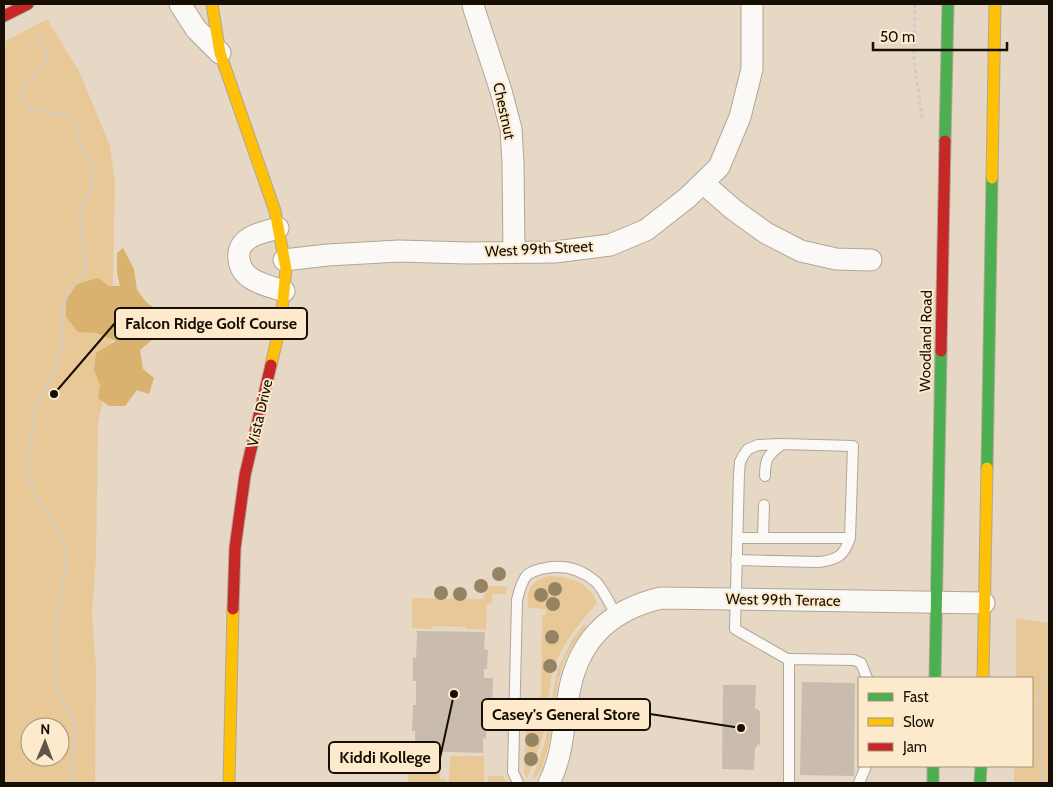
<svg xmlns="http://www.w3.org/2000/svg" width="1053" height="787" viewBox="0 0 1053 787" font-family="Cabin,sans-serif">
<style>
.green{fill:#e8c897;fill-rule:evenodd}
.forest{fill:#d8b26e}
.building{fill:#c9bcaf}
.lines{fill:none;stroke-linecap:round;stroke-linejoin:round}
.lane-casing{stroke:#b1a697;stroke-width:12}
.street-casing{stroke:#b1a697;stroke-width:23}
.fast-casing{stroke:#b1a697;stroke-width:13}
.slow-casing{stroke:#b1a697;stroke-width:13}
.jam-casing{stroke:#b1a697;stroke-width:13}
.path{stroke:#d0ccc7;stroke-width:3;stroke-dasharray:4 2.5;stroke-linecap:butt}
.lane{stroke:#fbf9f6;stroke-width:10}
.street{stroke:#fbf9f6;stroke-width:21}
.fast{stroke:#4caf50;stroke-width:11}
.slow{stroke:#ffc107;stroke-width:11}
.jam{stroke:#c62828;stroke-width:11}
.tree{fill:#968363}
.labels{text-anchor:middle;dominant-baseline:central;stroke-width:4;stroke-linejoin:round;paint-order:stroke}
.street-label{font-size:15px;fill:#170f03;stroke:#fdeacd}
.leader{fill:none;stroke:#170f03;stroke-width:2}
.callout-dot{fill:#170f03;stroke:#fdeacd;stroke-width:2}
.callout{fill:#fdeacd;stroke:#170f03;stroke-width:2}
.callout-label{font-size:16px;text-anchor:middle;font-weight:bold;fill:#170f03}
</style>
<rect width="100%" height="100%" fill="#e6d8c5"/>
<path class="green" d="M47,19L79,71L110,146L115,182L111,365L98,423L96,558L92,615L96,666L95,783H4V42ZM30,727H60V757H30Z
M549,576C570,577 589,582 597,603C578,625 560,645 552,674C549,688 549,702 547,716C545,729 541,743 536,756C533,764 531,771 527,777L524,773L526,729L530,727H541V718H544V713L541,712L542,615H546V609L529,608C524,591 533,579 549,576Z
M490,586H500L508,588L505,594H492V603L487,604L486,630L467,629L466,627L432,626L431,629L412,628V598L484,599C485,593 485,589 490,586Z
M1016,618L1049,623L1048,783H1014V766H1032V678H1016Z
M584,624L586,626C578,638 569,649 564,662C561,671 558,680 557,688C554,707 550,770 532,780L545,742L551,713L554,685L559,666L572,640Z
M409,755L440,756V779H445V783H408Z
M450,756H484V783H449Z
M488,776H503L506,783H488Z"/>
<path class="forest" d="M123,248L134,269L137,290L147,303L161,312L152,340L140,350L143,369L154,378L149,394L137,390L125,406H109L98,398L100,385L94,370L96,353L116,341L97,333L78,332L66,317V300L77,284L98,278L109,286H120L117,273V253Z"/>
<path class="building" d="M417,631L485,632L484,649L488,650L487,669H484V678H493L492,711H484L483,719H487L486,739L483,738V753L415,751V731H412L413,705H416V681H413V657L416,658Z
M802,682L855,683L854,776L800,775Z
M723,685H756L755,709H758V711H760V745L757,744V747H755L754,770L722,769Z"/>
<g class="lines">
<defs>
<path id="lane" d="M765,476C765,458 768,455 782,444
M763,537L764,505
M738,538H850
M736,560L819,562C837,560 844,556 850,538L853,446L782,444L758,445L748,449L743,456L740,462L739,473L735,629L789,660V783
M789,659L854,660L861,663L867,678
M518,783L513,772L517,600C519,592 521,582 527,575C531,572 536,570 541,569C561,564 580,568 596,582C603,589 611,606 616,615
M859,783L866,766"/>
<path id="street" d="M180,4L196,29L220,53
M473,4L474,9L501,91L511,129L513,163L514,252
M703,183L734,210L766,233L801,251L836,259L871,260
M278,228C269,231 256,233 248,239C241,244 238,250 239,259C241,281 266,285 284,291
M284,260L328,255L399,251L467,253L555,252L610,245L646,230L687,198L719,167L740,117L752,69V4
M549,783C565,752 563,716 571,683C583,635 614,609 661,598L984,603"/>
<path id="fast" d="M945,141L948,4
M987,468L992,178
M935,678L941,351
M933,766V783
M980,783L981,766"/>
<path id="slow" d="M212,4L220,53L275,211L286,269L281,322L271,365
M992,178L995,4
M983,678L987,468
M229,783L233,609"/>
<path id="jam" d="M4,16L28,4
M941,351L945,141
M233,609L235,548L245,475L271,365"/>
</defs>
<use href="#lane" class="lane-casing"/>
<use href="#street" class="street-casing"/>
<use href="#fast" class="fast-casing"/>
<use href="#slow" class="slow-casing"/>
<use href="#jam" class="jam-casing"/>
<path class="path" d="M915,4L914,59L922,118
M39,36C42,42 48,51 47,57C45,74 17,79 22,98C27,116 60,108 72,120C79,128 79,140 83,149C87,159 93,167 92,178C92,193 81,204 80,218L86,266C82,283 71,284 66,297C59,316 64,338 59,357C56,372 46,384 40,398C34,411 33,424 32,438C30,450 27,461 28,472C32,503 63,523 66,554C67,567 63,580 61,592C57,614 57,637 56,660C56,667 54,676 55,683C56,693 66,703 70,713C79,730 74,765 68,783
M1041,783L1039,694C1041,686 1041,679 1049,676"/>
<use href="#lane" class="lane"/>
<use href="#street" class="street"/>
<use href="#fast" class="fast"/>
<use href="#slow" class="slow"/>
<use href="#jam" class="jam"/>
</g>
<g class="tree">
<circle cx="499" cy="574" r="7"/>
<circle cx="481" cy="586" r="7"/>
<circle cx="555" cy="589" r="7"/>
<circle cx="441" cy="593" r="7"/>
<circle cx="460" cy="594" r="7"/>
<circle cx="541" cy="595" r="7"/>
<circle cx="553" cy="604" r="7"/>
<circle cx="552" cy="637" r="7"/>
<circle cx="550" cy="666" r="7"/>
<circle cx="532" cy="740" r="7"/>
<circle cx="531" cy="759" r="7"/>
</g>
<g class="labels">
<g class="street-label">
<text transform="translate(504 111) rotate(78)">Chestnut</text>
<text transform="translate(539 249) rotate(-3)">West 99th Street</text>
<text transform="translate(926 341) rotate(-89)">Woodland Road</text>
<text transform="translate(260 413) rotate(-77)">Vista Drive</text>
<text transform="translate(783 600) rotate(1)">West 99th Terrace</text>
</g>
</g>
<path class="leader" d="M54 394L115 323M741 728L650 714M454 694L440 758"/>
<g class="callout-dot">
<circle cx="54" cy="394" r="5"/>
<circle cx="741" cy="728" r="5"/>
<circle cx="454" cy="694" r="5"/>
</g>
<g class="callout">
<rect x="115" y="308" width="192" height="31" rx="5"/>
<rect x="482" y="699" width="168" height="31" rx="5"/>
<rect x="329" y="742" width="111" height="31" rx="5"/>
</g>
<g class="callout-label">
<text x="211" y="329">Falcon Ridge Golf Course</text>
<text x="566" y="720">Casey's General Store</text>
<text x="385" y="763">Kiddi Kollege</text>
</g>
<rect width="1053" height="787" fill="none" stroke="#170f03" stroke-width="10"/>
<rect x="858" y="677" width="175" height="90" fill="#fdeacd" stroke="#a1927c"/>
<rect x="868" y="693" width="25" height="8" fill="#4caf50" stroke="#a1927c"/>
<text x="903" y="702" font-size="15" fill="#170f03">Fast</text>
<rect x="868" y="718" width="25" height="8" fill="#ffc107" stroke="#a1927c"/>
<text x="903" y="727" font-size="15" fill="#170f03">Slow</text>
<rect x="868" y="743" width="25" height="8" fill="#c62828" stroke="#a1927c"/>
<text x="903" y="752" font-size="15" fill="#170f03">Jam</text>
<g transform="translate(45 742) rotate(1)"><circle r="24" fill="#fdeacd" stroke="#a1927c"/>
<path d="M0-4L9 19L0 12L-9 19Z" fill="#5f5547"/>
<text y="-8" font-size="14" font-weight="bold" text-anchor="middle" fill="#170f03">N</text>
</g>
<path d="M873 42v8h134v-8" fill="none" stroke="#170f03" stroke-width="2.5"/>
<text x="880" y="42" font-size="15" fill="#170f03" stroke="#fdeacd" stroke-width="4" paint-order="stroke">50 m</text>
</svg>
